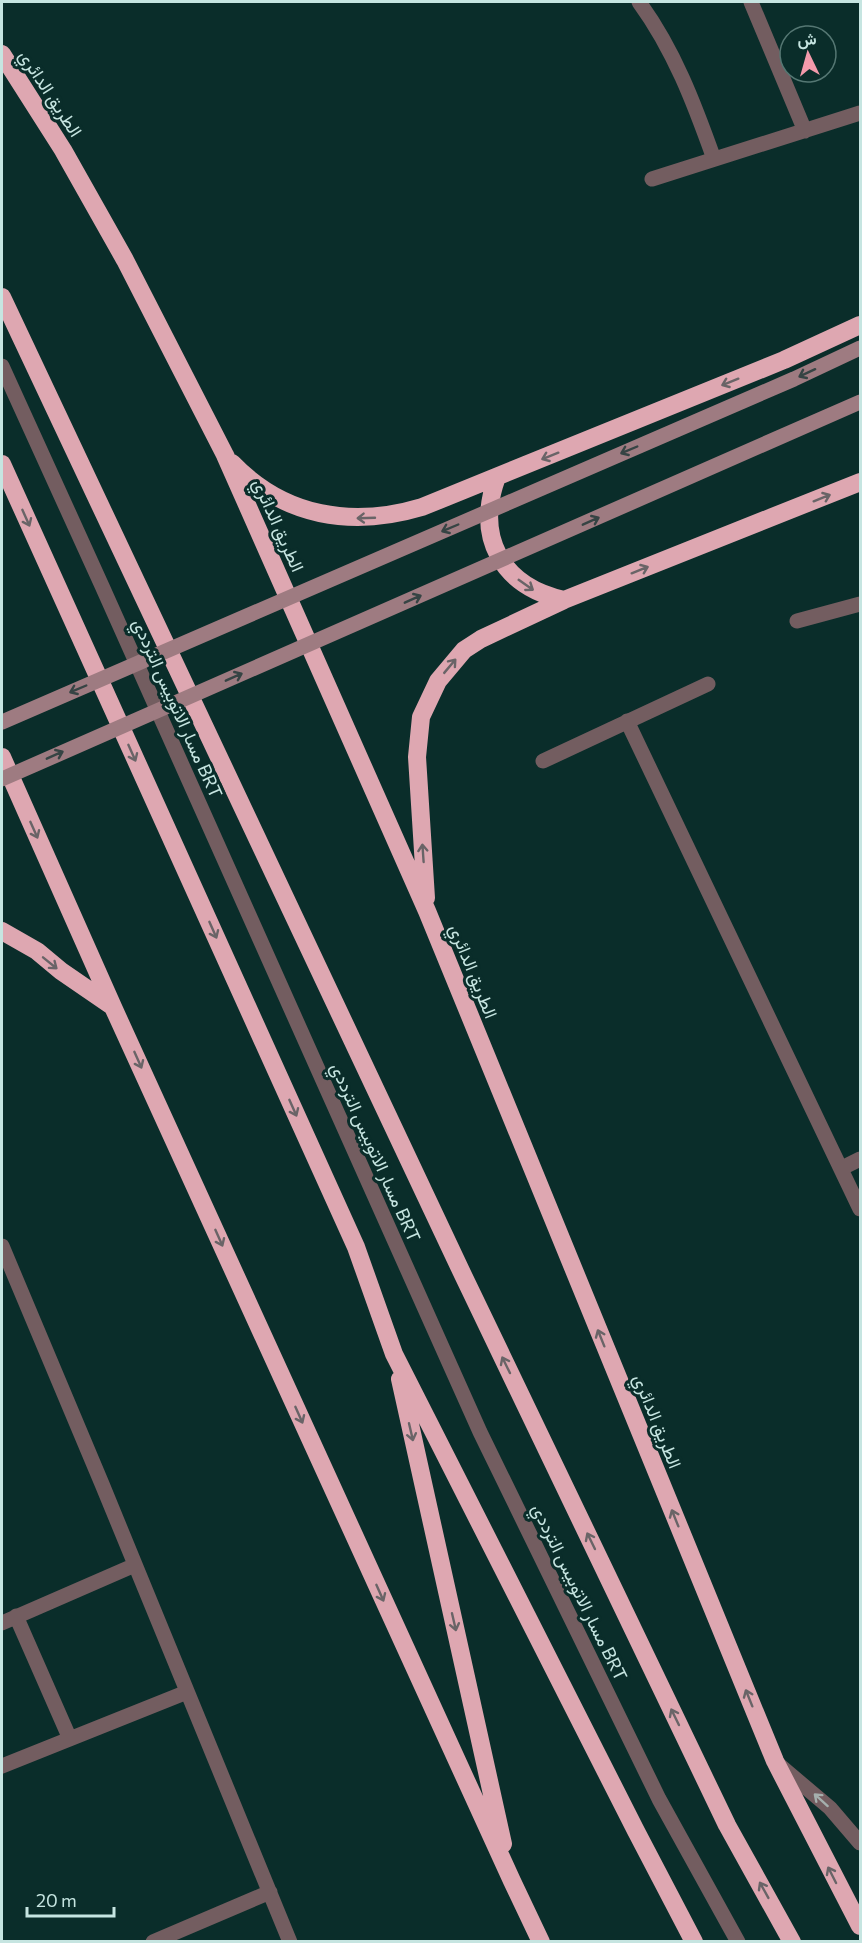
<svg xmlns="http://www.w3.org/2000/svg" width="862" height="1943" viewBox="0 0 862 1943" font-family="Commissioner,Vazirmatn,sans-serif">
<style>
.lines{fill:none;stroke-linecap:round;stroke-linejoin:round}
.lane{stroke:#735d60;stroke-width:15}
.highway{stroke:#dea7b1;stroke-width:18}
.secondary-bridge{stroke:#9e7b81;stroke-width:15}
.oneway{stroke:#364444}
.oneway2{stroke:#696467}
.oneway3{stroke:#a5afad}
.labels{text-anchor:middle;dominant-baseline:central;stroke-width:6;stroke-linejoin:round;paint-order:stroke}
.street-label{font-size:18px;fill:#c6e5e1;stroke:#0a2d2a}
</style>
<rect width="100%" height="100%" fill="#0a2d2a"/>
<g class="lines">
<path class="lane" d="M639,2C674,50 694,103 714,159
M751,2L805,131
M652,179L860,113
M2,366L102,586L480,1432L659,1799L738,1942
M797,621L860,604
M627,721L860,1209
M543,761L708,684
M842,1168L860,1159
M2,1246L102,1484L290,1942
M16,1616L70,1739
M2,1623L135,1565
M778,1764L830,1808L860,1843
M2,1766L187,1692
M153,1942L270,1892"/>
<path class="highway" d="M2,54L63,150L125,260L225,455L427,911L775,1761L860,1926
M2,297L463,1275L727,1825L792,1942
M232,463C284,517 352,528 422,507L784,360L860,325
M2,464L356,1247L394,1354L636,1831L694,1942
M497,477C475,537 501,586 564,600
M2,757L113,1007L512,1881L541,1942
M426,898L417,757L421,717L438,681L464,650L481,639L564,600L860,482
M2,931L37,951L61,971L112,1006
M400,1379L503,1844"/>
<path class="secondary-bridge" d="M2,722L794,379L860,348
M2,779L860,402"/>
</g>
<defs><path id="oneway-shaft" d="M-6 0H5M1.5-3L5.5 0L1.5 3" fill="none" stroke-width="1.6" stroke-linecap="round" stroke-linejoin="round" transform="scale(1.5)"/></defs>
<g class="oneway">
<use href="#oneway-shaft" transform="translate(807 373) rotate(155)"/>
<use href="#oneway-shaft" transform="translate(629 450) rotate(157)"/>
<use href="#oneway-shaft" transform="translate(591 521) rotate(-24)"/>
<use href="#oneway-shaft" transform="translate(450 528) rotate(157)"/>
<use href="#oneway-shaft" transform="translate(413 599) rotate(-24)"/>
<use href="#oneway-shaft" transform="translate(234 677) rotate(-24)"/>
<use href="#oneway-shaft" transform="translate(78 689) rotate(157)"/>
<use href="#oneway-shaft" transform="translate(55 755) rotate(-24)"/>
</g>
<g class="oneway2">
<use href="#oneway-shaft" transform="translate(730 382) rotate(158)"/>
<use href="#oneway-shaft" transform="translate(550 456) rotate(158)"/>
<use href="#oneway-shaft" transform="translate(822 498) rotate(-22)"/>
<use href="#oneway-shaft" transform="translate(26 518) rotate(66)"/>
<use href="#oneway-shaft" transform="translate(366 518) rotate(178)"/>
<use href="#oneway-shaft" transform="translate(640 570) rotate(-22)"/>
<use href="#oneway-shaft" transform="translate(526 585) rotate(35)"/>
<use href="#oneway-shaft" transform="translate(450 666) rotate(-50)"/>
<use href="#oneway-shaft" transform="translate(132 753) rotate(66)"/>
<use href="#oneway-shaft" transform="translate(34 830) rotate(66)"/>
<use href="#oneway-shaft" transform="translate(423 853) rotate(-94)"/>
<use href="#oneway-shaft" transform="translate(213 930) rotate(66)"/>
<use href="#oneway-shaft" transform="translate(50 963) rotate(39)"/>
<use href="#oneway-shaft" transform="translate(138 1060) rotate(66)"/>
<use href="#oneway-shaft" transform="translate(293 1108) rotate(66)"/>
<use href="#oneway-shaft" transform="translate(219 1238) rotate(66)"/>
<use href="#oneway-shaft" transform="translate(601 1338) rotate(-112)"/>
<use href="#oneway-shaft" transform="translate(506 1365) rotate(-116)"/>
<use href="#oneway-shaft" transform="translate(299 1415) rotate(66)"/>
<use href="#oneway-shaft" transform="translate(411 1432) rotate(77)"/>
<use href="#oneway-shaft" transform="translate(675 1518) rotate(-112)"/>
<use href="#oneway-shaft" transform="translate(591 1541) rotate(-116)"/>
<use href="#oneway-shaft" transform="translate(380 1593) rotate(66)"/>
<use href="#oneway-shaft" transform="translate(454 1622) rotate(77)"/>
<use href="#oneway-shaft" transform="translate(749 1698) rotate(-112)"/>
<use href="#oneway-shaft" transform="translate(675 1717) rotate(-116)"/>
<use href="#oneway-shaft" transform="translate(832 1875) rotate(-117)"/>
<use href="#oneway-shaft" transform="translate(764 1890) rotate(-119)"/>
</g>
<use class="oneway3" href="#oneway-shaft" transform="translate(821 1800) rotate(-138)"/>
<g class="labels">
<g class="street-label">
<text transform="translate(51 93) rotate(57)">الطريق الدائري</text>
<text transform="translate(279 525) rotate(66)">الطريق الدائري</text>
<text transform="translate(178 708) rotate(66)">مسار الاتوبيس الترددي BRT</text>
<text transform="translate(474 971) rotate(68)">الطريق الدائري</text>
<text transform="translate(376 1152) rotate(66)">مسار الاتوبيس الترددي BRT</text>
<text transform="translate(658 1421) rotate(68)">الطريق الدائري</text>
<text transform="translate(580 1592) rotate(64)">مسار الاتوبيس الترددي BRT</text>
</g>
</g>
<rect width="862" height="1943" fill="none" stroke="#c6e5e1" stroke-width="6"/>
<g transform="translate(808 54) rotate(355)"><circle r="28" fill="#0a2d2a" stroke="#557773" stroke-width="1.5"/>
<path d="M0-4.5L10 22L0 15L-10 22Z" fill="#f39aab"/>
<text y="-9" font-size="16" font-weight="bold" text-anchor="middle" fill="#c6e5e1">ش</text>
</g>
<path d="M27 1907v9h87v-9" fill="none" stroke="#c6e5e1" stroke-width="3"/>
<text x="36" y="1907" font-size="18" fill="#c6e5e1" stroke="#0a2d2a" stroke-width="4.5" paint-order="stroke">20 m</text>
</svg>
